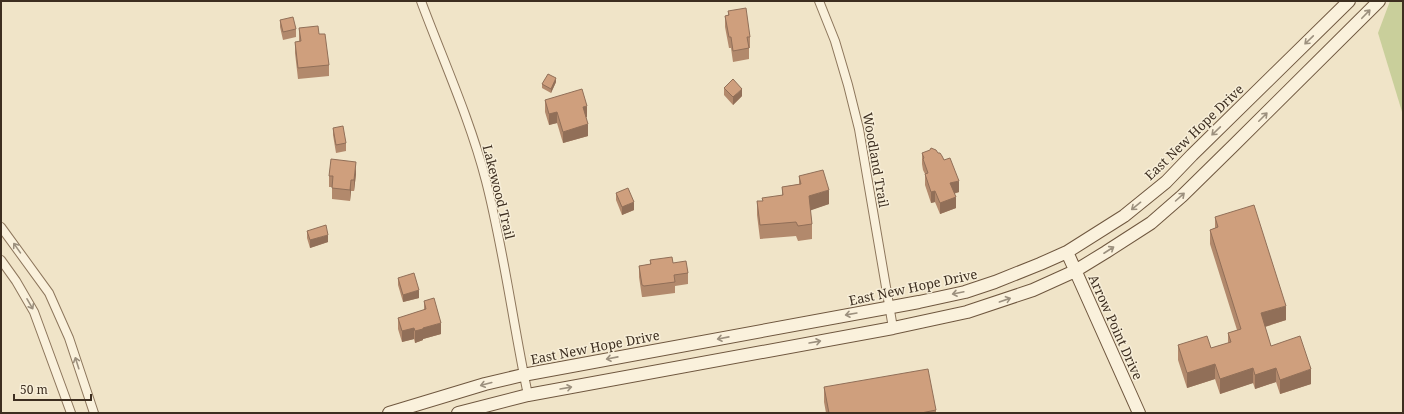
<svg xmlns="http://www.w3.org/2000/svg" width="1404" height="414" viewBox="0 0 1404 414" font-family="'Noto Serif',serif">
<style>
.green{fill:#c9cf9b}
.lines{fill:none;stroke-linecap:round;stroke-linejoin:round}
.street-casing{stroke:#8d765c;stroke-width:10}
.secondary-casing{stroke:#6f573f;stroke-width:14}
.street{stroke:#faf1dc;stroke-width:8}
.secondary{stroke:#faf1dc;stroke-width:12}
.wall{fill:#b2896c}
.shaded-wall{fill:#916f58}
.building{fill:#cf9f7d;stroke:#916f58}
.oneway{stroke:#9c907e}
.labels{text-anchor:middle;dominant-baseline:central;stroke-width:3;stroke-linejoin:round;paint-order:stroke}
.street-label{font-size:13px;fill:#3d2e20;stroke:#f7eed8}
</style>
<rect width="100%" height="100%" fill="#f0e4c8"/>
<path class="green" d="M1390,1H1403V115L1378,33Z"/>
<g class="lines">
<defs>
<path id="street" d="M421,1C443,60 470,119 486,181C504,251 513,324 528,395
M819,1L835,41L848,85L859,129L893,328
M1,227L49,293L69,338L94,413
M1,260L16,281L34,312L71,413"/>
<path id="secondary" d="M1067,252L1139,413
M389,413L485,384L523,375L919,302L965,292L995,282L1040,264L1067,252L1124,216L1166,182L1192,155L1349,1
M458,413L528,395L893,328L967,312L1033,290L1075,271L1106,252L1151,223L1182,196L1235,144L1379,1"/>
</defs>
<use href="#street" class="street-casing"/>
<use href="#secondary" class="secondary-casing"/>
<use href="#street" class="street"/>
<use href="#secondary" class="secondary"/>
</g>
<path class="wall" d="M728,11L750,37V48H749V59L733,62L731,48H729L725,27V16L728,15Z
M280,20L296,29V37L283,40L280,27Z
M299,28L319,34L329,65V76L298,79L295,53V42H299Z
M556,82L551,93L542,88V84Z
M724,88L742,96L733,105L724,95Z
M545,100L587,117H586L588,136L563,143L557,123L549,125L545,112Z
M333,128L346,143V151L336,153L333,135Z
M922,153H938L944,160L959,192L954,194L956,208L940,214L935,202L931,203L925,185V174L923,170L922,164Z
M356,174L354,191H351L350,201L332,199V187H329V176Z
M799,176L829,204L810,210L812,224V239L798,241L796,236L760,239L757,215V201H762L782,195V187L799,184Z
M616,193L634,210L622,215L616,200Z
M1215,217L1286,320L1265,327L1271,346L1311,384L1280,394L1276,382L1255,389L1253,383L1220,394L1215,379L1187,388L1178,360V345L1211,348L1228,343V333L1237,330L1210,244V230L1215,228Z
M307,231L328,242L310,248L307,238Z
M650,260L673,263L688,273V284L675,286V293L644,297H642L639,277V266L650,264Z
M398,278L419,298L403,302L398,285Z
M424,301L441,334L423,339V340L415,343L414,339L402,342L398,329V318L424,310Z
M824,387L936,410V413H826L824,402Z"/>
<path class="shaded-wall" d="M556,78V82L551,93V89Z
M742,89V96L733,105V97Z
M587,106V117L583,118V107Z
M557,112V123L549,125V114Z
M588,124V136L563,143V132Z
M356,162V174L354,191V180Z
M351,180V191L350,201V190Z
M959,181V192L950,194V183Z
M829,190V204L809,211V196Z
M935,191V202L931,203V192Z
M956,197V208L940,214V203Z
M634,202V210L622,215V207Z
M328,235V242L310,248V240Z
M419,290V298L403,302V295Z
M1286,306V320L1261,328V313Z
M441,323V334L423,339V340L415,343V331L423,328Z
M414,328V339L402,342V331Z
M1215,364V379L1187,388V373Z
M1253,368V383L1220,394V379Z
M1276,368V382L1255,389V375Z
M1311,369V384L1280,394V380Z"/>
<path class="building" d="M746,8L750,37H747L749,48L733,51L731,37H729L725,16L729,15L728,11Z
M293,17L296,29L283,32L280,20Z
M318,26L319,34H325L329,65L298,68L295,42L301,41L299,28Z
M548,74L556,78L551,89L542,84Z
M733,79L742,89L733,97L724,88Z
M582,89L587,106L583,107L588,124L563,132L557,112L549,114L545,100Z
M343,126L346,143L336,145L333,128Z
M931,148L936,150L938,153H940L942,156L944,160L950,158L959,181L950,183L956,197L940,203L935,191L931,192L925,174L928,173L923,159L924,158L922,153L930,150Z
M331,159L356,162L354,180H351L350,190L332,188L333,176H329Z
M823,170L829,190L809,196L812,224L798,226L796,222L760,225L757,201H763L762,198L783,195L782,187L801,184L799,176Z
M628,188L634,202L622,207L616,193Z
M1254,205L1286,306L1261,313L1271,346L1300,336L1311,369L1280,380L1276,368L1255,375L1253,368L1220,379L1215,364L1187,373L1178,345L1207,336L1211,348L1231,342L1228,333L1241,329L1210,230L1218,227L1215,217Z
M326,225L328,235L310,240L307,231Z
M672,257L673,263L686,261L688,273L674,275L675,282L644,286L642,285L639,266L651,264L650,260Z
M414,273L419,290L403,295L398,278Z
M434,298L441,323L423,328V329L415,331L414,328L402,331L398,318L426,309L424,301Z
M928,369L936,410L921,413H829L824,387Z"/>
<defs><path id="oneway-shaft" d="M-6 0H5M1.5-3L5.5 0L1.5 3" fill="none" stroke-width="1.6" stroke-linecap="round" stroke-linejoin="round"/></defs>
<g class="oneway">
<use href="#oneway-shaft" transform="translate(1366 14) rotate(-46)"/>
<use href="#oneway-shaft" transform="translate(1309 40) rotate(136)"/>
<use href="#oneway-shaft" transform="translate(1263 117) rotate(-45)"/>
<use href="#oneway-shaft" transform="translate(1216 131) rotate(136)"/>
<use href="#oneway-shaft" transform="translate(1180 197) rotate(-42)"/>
<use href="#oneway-shaft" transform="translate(1136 206) rotate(141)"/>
<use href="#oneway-shaft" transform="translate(17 248) rotate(-125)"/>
<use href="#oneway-shaft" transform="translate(1109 250) rotate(-33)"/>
<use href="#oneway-shaft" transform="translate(958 293) rotate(168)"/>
<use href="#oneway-shaft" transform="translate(1005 300) rotate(-19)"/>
<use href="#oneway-shaft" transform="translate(30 304) rotate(60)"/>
<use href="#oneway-shaft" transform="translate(851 314) rotate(170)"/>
<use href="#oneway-shaft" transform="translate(723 338) rotate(169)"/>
<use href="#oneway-shaft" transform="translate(815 342) rotate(-10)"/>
<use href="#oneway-shaft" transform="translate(612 358) rotate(169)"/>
<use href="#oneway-shaft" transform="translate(77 363) rotate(-108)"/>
<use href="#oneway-shaft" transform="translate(486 384) rotate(165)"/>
<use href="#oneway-shaft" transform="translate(566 388) rotate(-10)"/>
</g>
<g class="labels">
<g class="street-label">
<text transform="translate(1194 132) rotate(-44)">East New Hope Drive</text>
<text transform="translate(876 160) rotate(80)">Woodland Trail</text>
<text transform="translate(499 192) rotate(76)">Lakewood Trail</text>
<text transform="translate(913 287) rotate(-12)">East New Hope Drive</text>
<text transform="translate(1116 327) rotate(66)">Arrow Point Drive</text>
<text transform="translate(595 347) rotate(-11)">East New Hope Drive</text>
</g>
</g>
<rect width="1404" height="414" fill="none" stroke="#3d2e20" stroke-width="4"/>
<path d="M14 394v6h77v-6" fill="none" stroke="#3d2e20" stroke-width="2"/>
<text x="20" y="394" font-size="12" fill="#3d2e20" stroke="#f7eed8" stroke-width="3" paint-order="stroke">50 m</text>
</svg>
